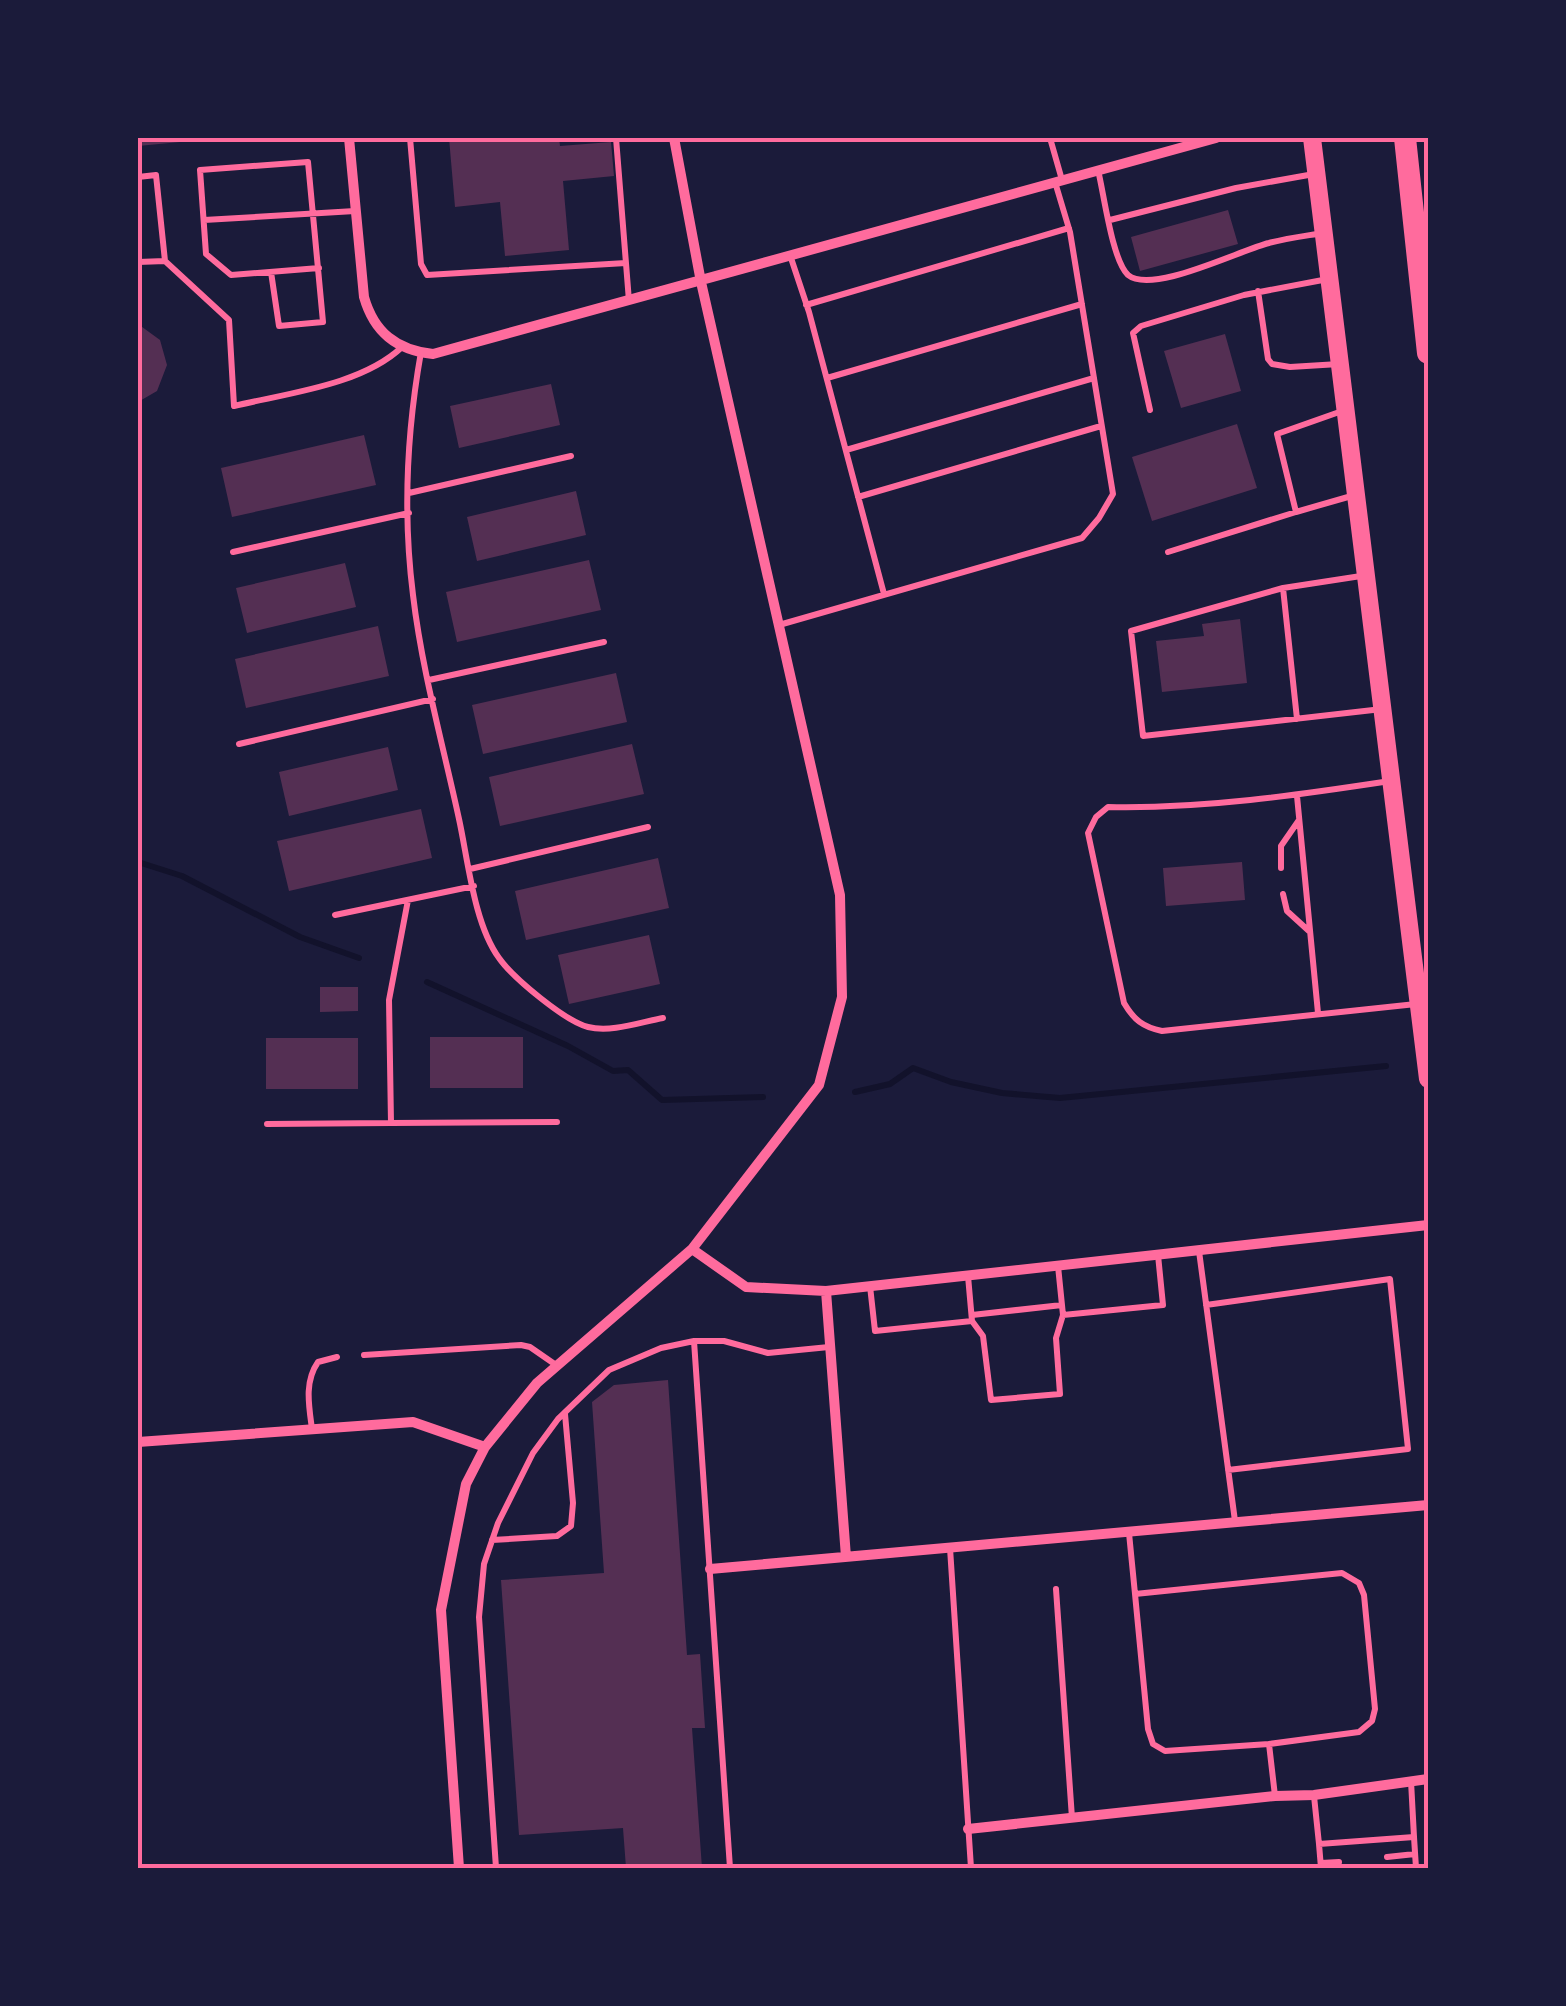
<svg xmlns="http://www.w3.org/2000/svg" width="1566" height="2006" viewBox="0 0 1566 2006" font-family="'Nunito Sans',sans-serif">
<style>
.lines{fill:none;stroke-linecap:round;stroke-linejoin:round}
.stream{stroke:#12122b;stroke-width:6}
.building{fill:#542f53}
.service{stroke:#ff6b9d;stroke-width:6}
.minor{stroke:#ff6b9d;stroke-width:10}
.secondary{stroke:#ff6b9d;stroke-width:18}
.motorway{stroke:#ff6b9d;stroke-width:22}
.neatline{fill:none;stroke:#ff6b9d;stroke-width:4}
</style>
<rect width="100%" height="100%" fill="#1b1b3a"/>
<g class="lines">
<path class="stream" d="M138,862L182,876L300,937L359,958
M427,982L568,1046L613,1071L628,1070L662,1100L763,1097
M855,1092L890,1084L913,1068L951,1082L1002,1093L1060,1098L1386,1066"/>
</g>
<path class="building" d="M138,138H180V142L138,146Z
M449,138H559L560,146L611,142L614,176L563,181L569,250L505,256L500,202L455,207Z
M1228,210L1238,244L1140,271L1131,237Z
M138,324L160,340L167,365L157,391L138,402Z
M1225,334L1241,391L1181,408L1164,351Z
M551,384L560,425L459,448L450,406Z
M1237,424L1257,488L1152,521L1132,457Z
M364,435L376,485L232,517L221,468Z
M576,491L586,535L477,561L467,517Z
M589,560L601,610L457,642L446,592Z
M345,563L356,607L247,633L236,588Z
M1240,619L1247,683L1162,692L1156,641L1204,636L1202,624Z
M378,626L389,676L246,708L235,659Z
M616,673L627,722L483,754L472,705Z
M632,744L644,794L500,826L489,777Z
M388,747L398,790L289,816L279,772Z
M421,809L432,858L289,891L277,841Z
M658,858L669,908L526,940L515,891Z
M1242,862L1245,900L1166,906L1163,868Z
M649,935L660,984L569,1004L558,955Z
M320,987H358V1011L320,1012Z
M430,1037H523V1088H430Z
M266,1038H358V1089H266Z
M668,1380L687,1655L700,1654L705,1728H692L702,1868H626L623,1828L519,1835L501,1580L604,1573L592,1402L614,1385Z"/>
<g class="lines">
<path class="service" d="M410,138L421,264L427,275L626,263
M616,138L629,301
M1050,138L1062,180
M1098,170C1104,194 1112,260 1128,275C1152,295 1240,250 1269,243C1287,238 1305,236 1323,233
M138,177L156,175L165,261L229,320L234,406C288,393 362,385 402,347
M204,220L355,211
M1110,220L1236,188L1314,174
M790,255L809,312L884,594
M138,262L165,261
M271,272L279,326L323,322L308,162L200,170L206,254L231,275L319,268
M1258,291L1268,359L1272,364L1290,367L1339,364
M806,305L1069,228
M421,352C407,431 403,516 413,595C422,671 443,745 459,819C468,860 474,924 499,958C513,978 565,1021 588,1027C611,1033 641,1022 663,1018
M827,378L1082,304
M1150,410L1133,333L1141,326L1244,295L1328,279
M1345,410L1277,434L1296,512L1355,495
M846,450L1094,378
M409,493L571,456
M858,497L1101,426
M233,552L409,513
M1168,552L1296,512
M1361,576L1283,588L1131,631L1143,736L1382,709
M1283,588L1297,719
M779,625L1082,538L1099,518L1113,494L1070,232L1055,182
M429,680L604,642
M239,744L433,699
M1390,781C1298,795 1203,809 1108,807L1096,817L1088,833L1124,1003C1134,1020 1143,1027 1162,1031L1416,1004
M1297,796L1318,1013
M1281,868V846L1299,820
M470,869L648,827
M1283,894L1287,911L1310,932
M335,915L474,886
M391,1123L557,1122
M267,1124L391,1123L389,1000L408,900
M1199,1251L1235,1521
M1058,1266L1063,1315L1163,1305L1158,1255
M870,1286L875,1331L972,1321L968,1276
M1206,1305L1390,1279L1408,1449L1228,1470
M972,1315L1062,1305
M972,1321L983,1336L991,1400L1060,1394L1056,1338L1063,1315
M694,1341L730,1868
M364,1355L521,1345L530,1347L556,1365
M312,1429C309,1406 304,1382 318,1362L337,1357
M1129,1533L1135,1594
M492,1540L557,1536L571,1526L573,1503L565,1414
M950,1548L971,1868
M1056,1589L1072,1818
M1269,1744L1165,1751L1153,1744L1148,1729L1135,1594L1342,1573L1359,1583L1364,1595L1375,1709L1372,1721L1359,1732L1269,1744L1275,1796
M1411,1781L1414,1837
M1314,1796L1319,1844L1414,1837L1416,1868
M1319,1844L1321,1868
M1387,1857L1415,1854
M1321,1863L1339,1862
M496,1868L479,1617L484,1564L498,1523L533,1453L558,1419L609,1370L661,1348L694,1341H724L768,1353L829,1347"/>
<path class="minor" d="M349,138L364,297C374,332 396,350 433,354L1216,138
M692,1249L746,1287L826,1291L1428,1225
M826,1291L846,1557
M138,1442L413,1422L485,1447
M710,1569L1428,1505
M968,1829L1275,1796L1314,1795L1428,1779
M459,1868L441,1610L466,1484L485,1447L537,1383L692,1249L819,1085L842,997L840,895L701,282L674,138"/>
<path class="secondary" d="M1312,138L1428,1079"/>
<path class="motorway" d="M1405,138L1428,353"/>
</g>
<rect width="1566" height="2006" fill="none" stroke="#1b1b3a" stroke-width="280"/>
<rect x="140" y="140" width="1286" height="1726" class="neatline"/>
</svg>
